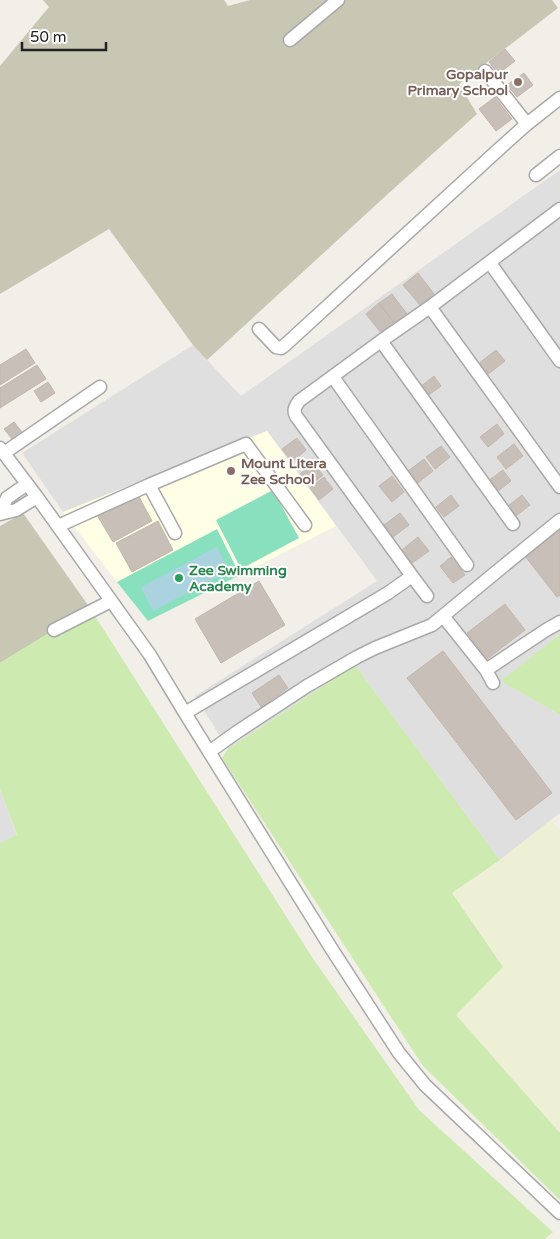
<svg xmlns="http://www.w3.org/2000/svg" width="560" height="1239" viewBox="0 0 560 1239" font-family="'Varela Round',sans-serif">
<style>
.residential{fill:#e0dfdf}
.education{fill:#ffffe5}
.construction{fill:#c7c7b4}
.farmland{fill:#eef0d5}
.grass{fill:#cdebb0}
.pitch{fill:#88e0be}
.water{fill:#aad3df}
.building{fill:#c7bfb8;stroke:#c4b6ab}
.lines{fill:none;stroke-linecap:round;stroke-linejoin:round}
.minor-casing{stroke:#a9a9a9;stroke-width:15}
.minor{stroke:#fff;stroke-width:12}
.education-dot{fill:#8d6e63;stroke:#fff;stroke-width:2}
.leisure-dot{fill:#2e9e5b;stroke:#fff;stroke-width:2}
.labels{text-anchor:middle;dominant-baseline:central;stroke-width:4;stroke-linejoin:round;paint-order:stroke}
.education-label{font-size:14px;font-weight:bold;fill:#785e54;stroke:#fff;text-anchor:end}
.leisure-label{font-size:14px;font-weight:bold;fill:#27864d;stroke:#fff;text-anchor:start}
</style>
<rect width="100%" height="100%" fill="#f2efe9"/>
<path class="residential" d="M560,170V634L502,681L560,715V813L500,860L355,665L228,749L195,696L377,581L267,431L63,512L22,453L193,345L241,396Z
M0,789L17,836L0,843Z"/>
<path class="education" d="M267,431L336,526L240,575L217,530L117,582L63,512Z"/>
<path class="construction" d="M43,0H224L228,6L250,0H552L558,8L459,84L477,114L390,192L207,360L193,345L109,229L0,294V66L49,7Z
M23,513L90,608L0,663V526Z"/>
<path class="farmland" d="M551,820L560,830V1133L456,1015L452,893L500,860Z"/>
<path class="grass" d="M90,608L312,957L419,1110L553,1232L545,1239H0V843L17,835L0,789V663Z
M560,634V715L501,681Z
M355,665L500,860L452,893L503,967L456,1015L560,1133V1200L423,1066L222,758L228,749Z"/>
<path class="pitch" d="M273,490L299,538L241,569L216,520Z
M217,529L240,575L148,621L117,582Z"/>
<path class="water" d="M217,547L229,571L153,611L141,587Z"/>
<path class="building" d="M505,49L515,61L498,74L489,62Z
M524,73L533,85L517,97L507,85Z
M495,97L512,119L496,131L479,109Z
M418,273L434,294L420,305L403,285Z
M392,294L407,314L395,324L379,303Z
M379,303L395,324L382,334L366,314Z
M26,349L35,363L0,385V365Z
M496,350L505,361L487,375L478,364Z
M37,365L46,379L0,408V388Z
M434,376L441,386L426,397L419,388Z
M48,382L55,393L41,402L34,391Z
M14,422L22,432L13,440L4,429Z
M497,424L504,434L488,447L480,437Z
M297,438L306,450L292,462L282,449Z
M514,444L523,456L506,469L497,457Z
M441,446L450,457L435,469L426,457Z
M424,459L433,471L418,483L408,471Z
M313,463L323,475L309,486L300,474Z
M503,470L511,481L497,492L488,481Z
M392,476L404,492L392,502L379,486Z
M324,477L333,489L319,500L310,488Z
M137,493L152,521L113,542L97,515Z
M451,495L459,506L444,517L436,507Z
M522,495L530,505L516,516L508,506Z
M400,513L409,525L393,537L384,525Z
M158,521L173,550L132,572L116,543Z
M560,529V595L557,597L525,556Z
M418,537L429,551L412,563L402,550Z
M451,557L465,575L453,583L440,566Z
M259,581L285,625L221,663L195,619Z
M505,604L525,630L487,659L467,633Z
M443,651L552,793L516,820L407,678Z
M279,675L288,688L261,707L252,693Z"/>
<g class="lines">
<defs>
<path id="minor" d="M290,40L338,0
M485,71L527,124
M536,175L560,156
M490,263L560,361
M430,307L560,487
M259,329L276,347L281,348L284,346L498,150L527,124L560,98
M381,341L513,524
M333,377L467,565
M0,448L37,497L150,655L185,713L331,948L399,1053L425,1085L560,1213
M4,453L100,387
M149,485L175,533
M0,513L7,498L27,484
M0,514L16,510L37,497
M58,526L149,485L246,444L305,525
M412,576L427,596
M443,616L486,670L546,630L560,622
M54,630L111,601
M486,670L493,683
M185,713L388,593L412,576L296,416C293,410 295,407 299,401L381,341L430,307L560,209
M209,752L237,732L307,686L357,657L375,648L432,625L501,568L560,520"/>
</defs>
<use href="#minor" class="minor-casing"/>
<use href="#minor" class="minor"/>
</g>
<g class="education-dot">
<circle cx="518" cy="82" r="5"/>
<circle cx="231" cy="471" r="5"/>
</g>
<circle class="leisure-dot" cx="179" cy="578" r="5"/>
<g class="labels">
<g class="education-label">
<text x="508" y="74">Gopalpur<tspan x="508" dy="16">Primary School</tspan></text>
<text x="241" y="463" text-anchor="start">Mount Litera<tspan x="241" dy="16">Zee School</tspan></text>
</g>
<g class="leisure-label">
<text x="189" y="570">Zee Swimming<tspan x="189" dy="16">Academy</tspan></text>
</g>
</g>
<path d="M22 42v8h84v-8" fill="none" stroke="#222222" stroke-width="2.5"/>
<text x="30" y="42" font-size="15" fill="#222222" stroke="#ffffff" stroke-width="4" paint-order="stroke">50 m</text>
</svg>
